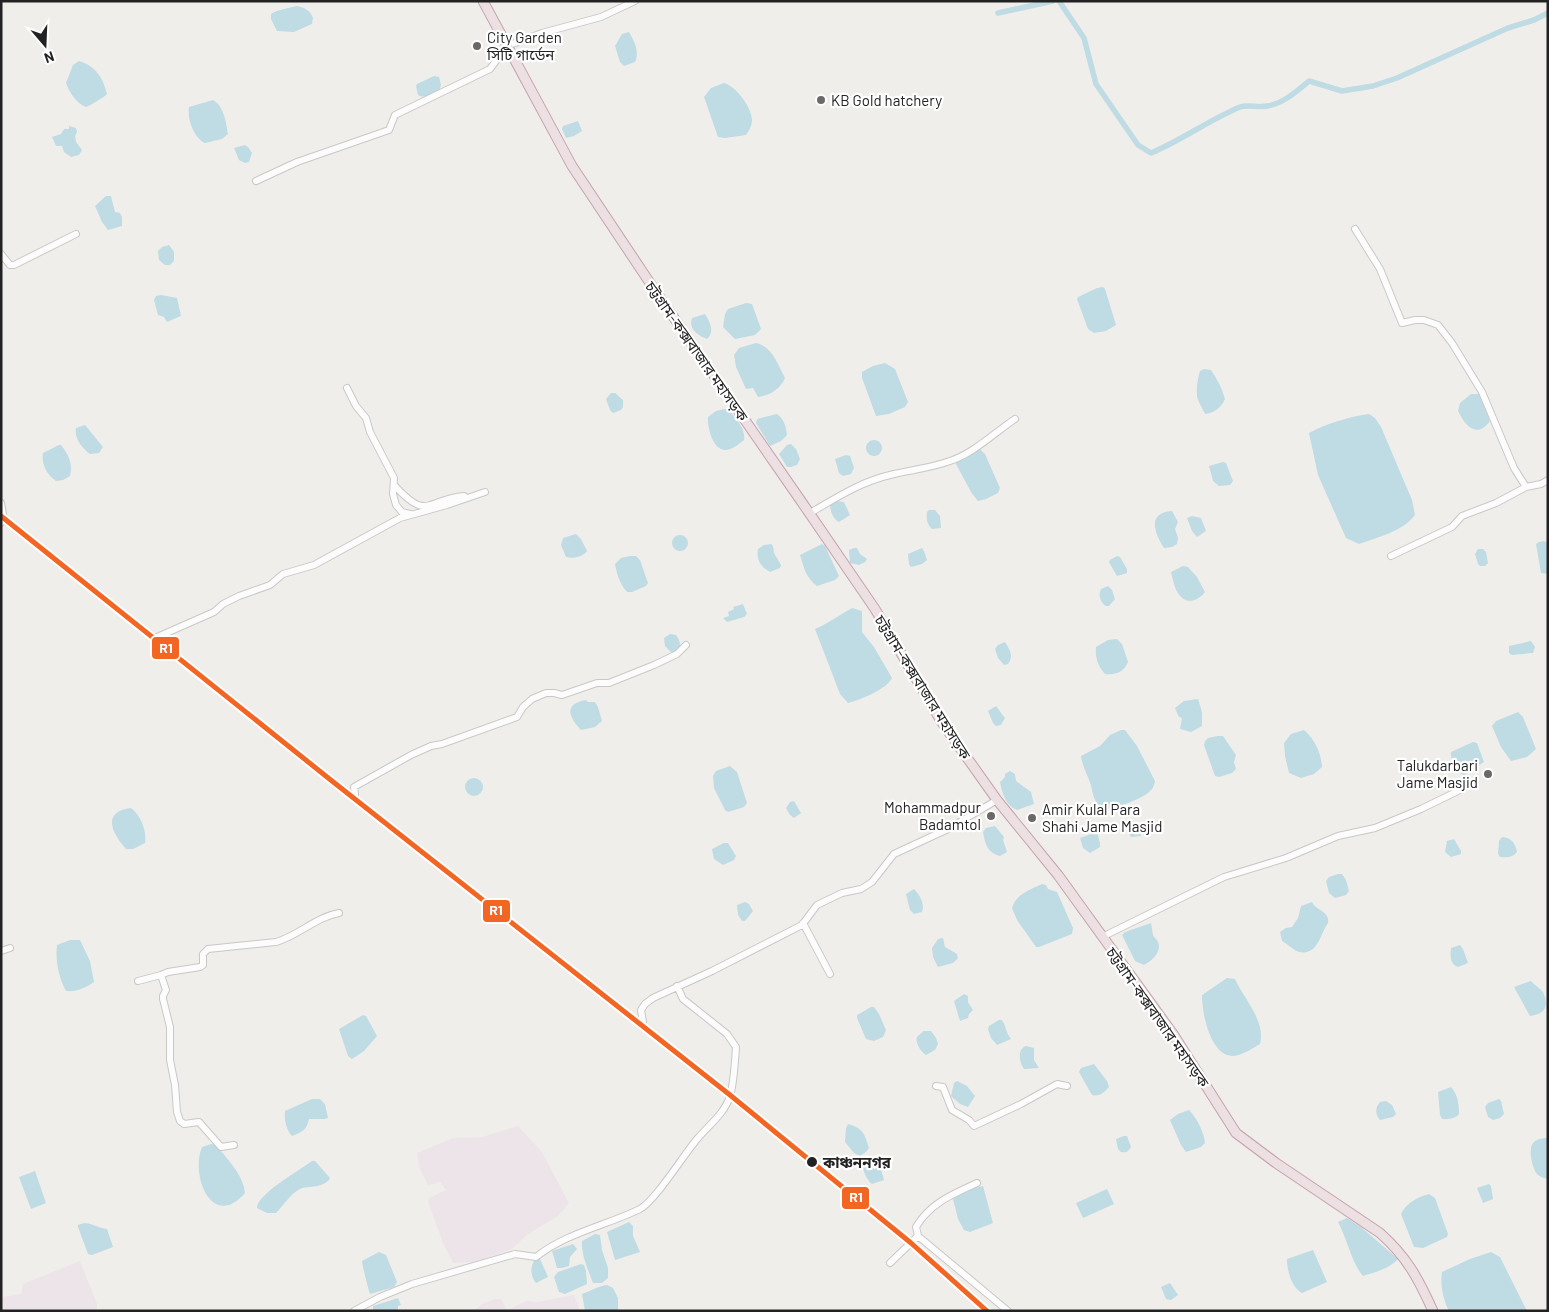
<svg xmlns="http://www.w3.org/2000/svg" width="1549" height="1312" viewBox="0 0 1549 1312" font-family="Barlow,'Noto Sans Bengali',sans-serif">
<style>
.industrial{fill:#ede4e9}
.water{fill:#bfdbe3}
.lines{fill:none;stroke-linecap:round;stroke-linejoin:round}
.canal{stroke:#bfdbe3;stroke-width:5.5}
.minor-casing{stroke:#c9c8c7;stroke-width:8}
.highway-casing{stroke:#c5a2ac;stroke-width:11}
.minor{stroke:#fdfcfc;stroke-width:6}
.highway{stroke:#ece0e2;stroke-width:9}
.rail-1-casing{stroke:#fff;stroke-width:9}
.rail-1{stroke:#f26522;stroke-width:5}
.poi-dot{fill:#6a6968;stroke:#fff;stroke-width:2}
.stop-dot{fill:#222;stroke:#fff;stroke-width:2}
.labels{text-anchor:middle;dominant-baseline:central;stroke-width:4.5;stroke-linejoin:round;paint-order:stroke}
.poi-label{font-size:15px;fill:#222;stroke:#fff;text-anchor:start}
.street-label{font-size:15px;fill:#222;stroke:#fff}
.stop-label{font-size:15px;font-weight:bold;fill:#222;stroke:#fff;text-anchor:start}
.line-badge{stroke:#fff;stroke-width:2}
.badge-label{font-size:14px;text-anchor:middle;font-weight:bold;fill:#fff}
</style>
<rect width="100%" height="100%" fill="#f0eeeb"/>
<path class="industrial" d="M518,1126L542,1152L569,1203L558,1216L527,1235L512,1249L474,1262L453,1263L443,1243L428,1202L429,1198L446,1190L440,1182L428,1185L419,1167L417,1153L453,1138L482,1137Z
M80,1261L97,1304V1311H1V1297L21,1294L23,1284Z
M574,1295L580,1311H474L482,1304L495,1299H501L507,1310L527,1301L537,1302Z"/>
<path class="water" d="M297,6C305,8 310,10 313,18L312,24L294,32L277,31L271,19V14C276,10 290,8 297,6Z
M629,32C634,41 640,51 635,62L624,66L620,62L615,46L622,34Z
M79,61C96,66 103,78 107,94C103,98 91,105 86,107C77,104 69,92 66,83L73,65Z
M434,76L439,77L441,85L439,91C433,94 425,99 418,95L416,86L417,84Z
M724,83C736,86 752,108 752,120C752,126 749,130 746,135L725,138L718,137L704,97L711,88Z
M213,100C224,106 226,122 228,134L222,139L205,143C194,138 187,119 189,107Z
M578,121L582,131L574,136L566,138L562,129L563,126Z
M69,126L76,128L77,132L75,136L76,142L82,150L79,155L71,157L64,152L62,146H56L52,137L61,134L64,129H69Z
M245,145L248,147L252,153L249,162L245,163L239,160L234,148Z
M106,196H111L115,212L120,213L122,217V226L108,230L102,222L95,206Z
M169,245L174,252V261L170,265H165L159,260L158,251L162,247Z
M1103,287L1105,289L1116,325L1106,331L1094,333L1088,329L1077,299L1078,297L1097,288Z
M161,295L177,298L181,316L167,322L164,317L158,315L154,300L156,296Z
M746,303L752,304L761,329L755,335L735,339L723,327L725,314L728,309Z
M705,314C710,322 715,332 707,339C698,336 688,329 692,318Z
M756,343C772,346 778,365 785,378C780,389 771,395 758,397L753,388L746,389L736,367L734,355L739,348Z
M885,363L895,369L908,402L905,407L889,414L876,416L862,378V372L873,366Z
M1204,369L1211,370C1217,379 1222,388 1225,399C1221,408 1214,413 1205,414C1203,409 1200,405 1198,400C1195,392 1198,378 1200,371Z
M611,393H615L623,400V407L621,410L613,413L610,410L606,399Z
M1471,394H1479L1490,421C1477,439 1465,426 1458,411L1460,403Z
M725,409L729,410C736,419 746,429 744,440C739,444 733,449 726,450C713,451 707,427 708,417L716,411Z
M777,414C784,419 786,426 787,435L781,441L770,446L756,423L757,419Z
M1369,414L1375,418L1381,427L1412,500L1415,515C1402,532 1378,537 1359,544L1346,538L1318,475L1309,433C1327,423 1349,417 1369,414Z
M85,425L103,447L99,453L90,454C82,448 74,438 76,428Z
M866 448a8 8 0 1 1 16 0a8 8 0 1 1-16 0Z
M791,444L796,449L800,459L797,465L791,467H787L779,454L787,445Z
M59,445H61C69,455 73,464 70,476L63,480L56,481C47,475 41,464 43,453Z
M976,449H980L985,454L1000,488L998,493L986,499L978,501L971,492L956,464V461Z
M846,455L850,456L854,468L851,474L843,476L839,473L835,459Z
M1223,462L1226,463L1233,481L1230,485L1219,486L1213,481L1209,466Z
M835,501L844,502L850,515L839,522C833,519 830,511 830,504Z
M929,510H935L940,516L941,528L932,529C927,524 926,519 927,512Z
M1172,511L1178,522L1175,529L1178,538L1177,544L1172,547L1164,548C1154,532 1147,513 1172,511Z
M1192,516L1201,518L1206,531L1197,537L1192,531L1187,518Z
M576,534L581,539L587,551C583,557 573,559 566,557L561,545L563,538Z
M672 543a8 8 0 1 1 16 0a8 8 0 1 1-16 0Z
M1544,541L1548,543V574L1541,573L1536,544L1539,542Z
M771,544L773,546L774,553L781,565L780,568L770,572C761,567 756,560 758,549L764,545Z
M822,544L825,546L839,576L835,580L817,586C806,578 804,568 800,555Z
M854,548H857L860,554L867,559L865,562L859,565L850,563L849,550Z
M922,548L924,551L927,560L922,564L911,567L909,564L908,554Z
M1478,549H1483L1486,552L1488,563L1485,566H1480L1478,564L1475,554Z
M630,556H636L640,560L648,583L646,586L632,592H627C620,584 617,575 615,564L621,558Z
M1117,556L1120,557L1127,569V573L1117,576L1109,562L1110,560Z
M1183,566L1188,567L1197,577L1205,592C1197,602 1185,605 1178,593C1174,587 1173,579 1171,572Z
M1108,586L1112,590L1115,599L1109,606H1106C1100,602 1098,595 1101,589Z
M743,604L747,614L744,617L727,622L723,618L729,616L728,612L734,609L733,607Z
M852,608L862,611V632L874,647L892,678C887,689 860,700 848,703L840,694L815,629C829,623 839,615 852,608Z
M670,634L676,635C681,642 683,649 672,653L665,646L664,638Z
M1117,639L1122,644L1128,662C1124,672 1116,675 1105,674C1098,666 1095,658 1096,647L1108,640Z
M1531,641L1535,647L1533,653L1512,655L1509,653V646Z
M1005,642C1010,650 1014,656 1008,664L1004,665L998,658L995,649L998,645Z
M1198,699L1202,712V726L1191,732L1180,729L1182,718L1179,717L1175,708L1184,701Z
M586,700L588,702H595L598,707L602,721L595,727L581,730C568,716 564,704 586,700Z
M996,706L1005,718L1001,725L996,726L993,723L988,711Z
M1518,712L1523,717L1536,749L1527,757L1511,761L1501,747L1492,726L1496,721Z
M1121,730H1125L1137,746L1155,781C1154,786 1153,789 1149,792C1142,799 1112,810 1102,809C1091,798 1094,792 1089,780C1086,772 1082,764 1081,756L1100,746L1110,735Z
M1304,730C1315,740 1321,752 1322,767L1314,774L1301,778L1289,773L1285,756L1284,743L1291,734Z
M1218,736H1223L1236,755L1234,762L1236,769L1232,773L1219,777L1215,776L1204,745L1205,741L1208,738Z
M1473,742L1477,743L1484,762L1463,776C1459,768 1450,763 1451,752Z
M730,766L737,772L747,803L744,807L728,812L725,810L714,788L713,776L716,771Z
M1010,771L1015,774L1016,781L1031,792L1034,804L1017,810C1006,806 1002,793 1000,782L1005,777V774Z
M465 787a9 9 0 1 1 18 0a9 9 0 1 1-18 0Z
M794,801L801,813L794,818L790,815L786,808L790,802Z
M131,808C141,816 147,831 145,843L133,849H126C112,833 101,812 131,808Z
M1135,822L1139,824L1141,836L1131,837L1127,831L1128,826Z
M995,826L1004,837L1003,840L1007,852L1000,856C987,853 985,843 983,832L986,828Z
M1097,832L1100,843V847L1090,853L1083,848L1080,838Z
M1502,837C1512,838 1515,843 1517,852C1513,857 1507,858 1500,857L1498,854L1499,841Z
M1454,839L1461,851V854L1451,857L1445,852L1447,841Z
M724,843H728L736,856L734,860L723,865L714,859L712,849Z
M1338,874H1342L1346,880L1349,891L1346,895L1335,898L1329,893L1326,881L1329,877Z
M1042,884L1046,885L1048,889L1057,892L1073,928L1072,934L1039,947H1036L1017,920L1012,908C1016,894 1030,890 1042,884Z
M914,889C920,895 925,904 922,912L914,914L910,910L906,894Z
M745,902L749,904L753,911L745,921H742L738,915L737,905Z
M1312,902C1316,911 1330,911 1328,923C1320,934 1318,956 1299,952C1295,951 1286,943 1282,941L1280,932L1286,928L1292,927L1298,918L1301,906Z
M1151,923C1152,927 1152,931 1153,935C1154,937 1157,940 1158,942C1162,952 1152,961 1144,965L1135,961L1122,935L1125,932Z
M943,938L945,947L957,954L958,958L953,963L938,967L933,957L932,948L938,939Z
M70,940H80L90,961L94,982C85,988 77,992 66,991C59,978 55,961 57,945Z
M1460,945L1463,949L1468,963L1458,967C1450,964 1450,956 1451,948Z
M1227,978L1235,979C1244,999 1266,1021 1260,1044C1253,1048 1243,1055 1234,1056C1210,1057 1202,1013 1202,995Z
M1531,981C1534,985 1540,988 1543,992C1549,1006 1546,1014 1530,1016L1514,987Z
M964,994L968,996V1002L973,1010L969,1014L968,1018L960,1021L954,1001Z
M871,1007H874L879,1014L886,1030L883,1037L874,1041L866,1039L857,1018V1015Z
M363,1015L366,1016L377,1036L364,1051L352,1059L348,1056L339,1029Z
M999,1020H1002C1007,1028 1005,1031 1011,1039L997,1045L991,1038L988,1029L989,1026Z
M923,1031H931L936,1038L938,1044L935,1050L926,1055C921,1052 915,1043 917,1037C918,1036 923,1032 923,1031Z
M1026,1046L1034,1048V1060L1039,1068L1024,1069C1019,1062 1017,1049 1026,1046Z
M1094,1064L1107,1081L1109,1087C1105,1092 1099,1097 1092,1095L1079,1072L1081,1068Z
M957,1081L967,1086L975,1096L968,1107L960,1104L951,1096L954,1083Z
M1451,1087C1458,1095 1459,1104 1459,1114C1455,1119 1448,1119 1442,1119L1440,1115L1438,1092Z
M312,1099H320L325,1104L328,1118L324,1119H309C307,1130 302,1132 292,1136C286,1130 284,1119 285,1111Z
M1499,1099L1501,1101L1504,1114L1500,1118L1493,1120L1488,1117L1485,1107L1488,1103Z
M1386,1101L1392,1105L1396,1114L1393,1117L1380,1120C1375,1115 1375,1107 1380,1102Z
M1189,1110C1196,1117 1204,1132 1205,1143L1201,1147L1186,1152L1181,1145L1170,1120L1178,1114Z
M848,1124C864,1129 864,1133 869,1148L866,1152L860,1156L854,1153L845,1142L846,1128Z
M1124,1136H1127L1131,1147C1128,1152 1126,1153 1121,1152L1118,1149L1116,1139Z
M1548,1138V1179C1544,1178 1540,1177 1537,1174C1532,1168 1528,1149 1533,1143C1536,1139 1543,1138 1548,1138Z
M211,1144L216,1145C227,1159 243,1174 245,1193C212,1231 190,1175 202,1147Z
M870,1158L873,1162L880,1166L884,1180L872,1184C868,1181 861,1170 864,1164C864,1163 869,1159 870,1158Z
M312,1161H315L330,1178C324,1189 309,1185 300,1189C291,1193 283,1206 276,1213H267L257,1208C257,1194 299,1171 312,1161Z
M35,1171L46,1203L31,1209L19,1177Z
M1489,1184L1491,1186L1493,1199L1483,1203L1477,1188Z
M983,1186L993,1223L970,1232L964,1230L958,1219L953,1199L966,1190Z
M1107,1189L1114,1204L1083,1218L1076,1203Z
M1429,1194L1435,1198L1448,1234L1447,1237L1423,1248L1414,1247L1401,1214C1406,1203 1418,1197 1429,1194Z
M1347,1218L1361,1227L1398,1259C1389,1269 1375,1272 1363,1276C1353,1266 1346,1236 1338,1222Z
M629,1222L633,1226V1236L640,1252L615,1260L607,1232Z
M84,1223C92,1223 98,1228 107,1229L113,1247L92,1255L88,1254L78,1227V1225Z
M595,1234L600,1235L602,1250L608,1268V1278L602,1283H593C588,1269 581,1255 582,1241Z
M573,1244L577,1249L570,1257L569,1266L562,1268H557L552,1251Z
M1313,1250L1327,1282L1302,1293C1291,1287 1287,1270 1287,1259Z
M379,1252L386,1255L397,1282L394,1287L370,1294C369,1292 362,1264 362,1261Z
M1491,1252L1500,1257L1527,1311H1449C1443,1299 1440,1285 1442,1272L1470,1259Z
M535,1259H540L548,1277L536,1283C530,1275 530,1267 535,1259Z
M581,1264L584,1265L586,1271L587,1284L565,1294L559,1292L554,1277L558,1272Z
M1170,1283L1178,1295L1171,1300L1166,1299L1161,1287Z
M607,1285L613,1288L618,1298V1311H585L582,1294C591,1291 598,1286 607,1285Z
M398,1298L401,1305L398,1306V1311H373V1306Z"/>
<g class="lines">
<path class="canal" d="M1059,1L1084,38L1096,84L1138,145L1151,153C1182,140 1209,120 1240,107C1248,104 1258,108 1267,106C1283,104 1297,91 1309,81L1342,91L1373,86L1397,78L1508,28L1534,20L1548,13
M998,13L1053,1"/>
<defs>
<path id="minor" d="M256,181L297,162L389,130L395,115L490,69L507,46L542,33L601,17L635,1
M1355,229L1380,269L1402,323L1415,320H1424L1438,325L1452,343L1482,392L1514,468L1526,487
M1,254L10,265H14L76,234
M347,388L356,406L366,418L370,432L394,478L393,494L396,505L402,512L410,514
M395,486C428,522 427,499 464,496
M1,503L4,520L1,523
M810,513C836,498 860,482 890,475C910,470 931,468 950,461C974,453 994,433 1015,419
M1391,556L1452,527L1462,516L1496,503L1526,487L1541,484L1548,480
M155,638L214,612L223,604L239,596L270,585L283,574L314,565L400,518L447,505L485,492
M355,794L354,787L411,755L431,746L442,744L517,717L523,707L532,699L546,693H554L562,695L597,683H609L654,665L677,654L686,645
M803,923L830,974
M1102,937L1224,877L1286,858L1338,836L1375,828L1421,809L1458,791
M1,951L10,948
M161,975L166,990L163,996V999L170,1027V1060L175,1085L177,1112L180,1121L184,1124L199,1122L221,1147L234,1145
M138,981L161,975L168,972L200,967L203,965V954L208,949L276,942C298,936 316,917 339,913
M643,1022L641,1010L645,1004L653,998L712,971L802,925L817,905L842,893L861,889L872,882L894,854L948,829L997,800
M936,1086L943,1087L952,1110L969,1120L974,1126L1021,1104L1057,1084L1067,1086
M918,1236L916,1227C930,1203 953,1194 977,1183
M890,1263L918,1236L1008,1311
M354,1311L380,1297L412,1284L515,1254L536,1257C566,1233 605,1226 640,1209C656,1200 684,1154 698,1138C709,1125 725,1113 730,1096C734,1082 735,1062 736,1047L727,1034L683,999L677,986"/>
<path id="highway" d="M483,1L572,166L654,289L801,501L875,609L941,721L997,800L1058,875L1173,1034L1236,1133L1276,1163L1380,1233C1407,1257 1418,1278 1433,1311"/>
</defs>
<use href="#minor" class="minor-casing"/>
<use href="#highway" class="highway-casing"/>
<use href="#minor" class="minor"/>
<use href="#highway" class="highway"/>
<defs>
<path id="rail-1" d="M1,516L332,781L730,1095L911,1243L987,1311"/>
</defs>
<use href="#rail-1" class="rail-1-casing"/>
<use href="#rail-1" class="rail-1"/>
</g>
<g class="poi-dot">
<circle cx="477" cy="46" r="5"/>
<circle cx="821" cy="100" r="5"/>
<circle cx="1488" cy="774" r="5"/>
<circle cx="991" cy="816" r="5"/>
<circle cx="1032" cy="818" r="5"/>
</g>
<circle class="stop-dot" cx="812" cy="1162" r="6"/>
<g class="labels">
<g class="poi-label">
<text x="487" y="37">City Garden<tspan x="487" dy="17">সিটি গার্ডেন</tspan></text>
<text x="831" y="100">KB Gold hatchery</text>
<text x="1478" y="765" text-anchor="end">Talukdarbari<tspan x="1478" dy="17">Jame Masjid</tspan></text>
<text x="981" y="807" text-anchor="end">Mohammadpur<tspan x="981" dy="17">Badamtol</tspan></text>
<text x="1042" y="809">Amir Kulal Para<tspan x="1042" dy="17">Shahi Jame Masjid</tspan></text>
</g>
<g class="street-label">
<text transform="translate(697 351) rotate(55)">চট্টগ্রাম-কক্সবাজার মহাসড়ক</text>
<text transform="translate(923 687) rotate(58)">চট্টগ্রাম-কক্সবাজার মহাসড়ক</text>
<text transform="translate(1158 1017) rotate(55)">চট্টগ্রাম-কক্সবাজার মহাসড়ক</text>
</g>
<g class="stop-label">
<text x="823" y="1162">কাঞ্চননগর</text>
</g>
</g>
<g class="line-badge">
<rect x="151" y="636" width="29" height="24" rx="5" fill="#f26522"/>
<rect x="482" y="899" width="29" height="24" rx="5" fill="#f26522"/>
<rect x="841" y="1186" width="29" height="24" rx="5" fill="#f26522"/>
</g>
<g class="badge-label">
<text x="166" y="653">R1</text>
<text x="496" y="915">R1</text>
<text x="856" y="1202">R1</text>
</g>
<rect width="1549" height="1312" fill="none" stroke="#222222" stroke-width="5"/>
<g transform="translate(45 45) rotate(161)" stroke="#ffffff" stroke-width="4" paint-order="stroke">
<path d="M0-4L9 19L0 12L-9 19Z" fill="#222222"/>
<text y="-8" font-size="14" font-weight="bold" text-anchor="middle" fill="#222222">N</text>
</g>
</svg>
